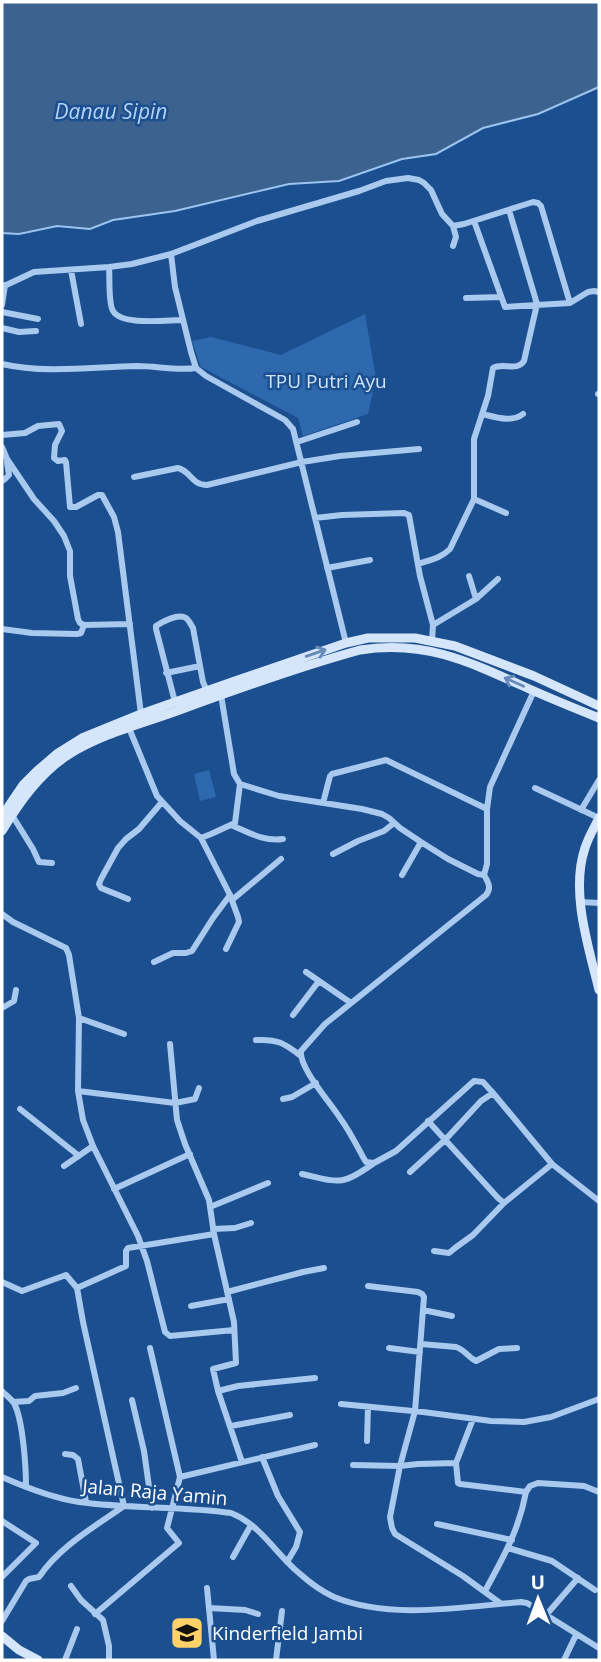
<svg xmlns="http://www.w3.org/2000/svg" width="601" height="1662" viewBox="0 0 601 1662" font-family="'Open Sans',sans-serif">
<style>
.green{fill:#2e69ad}
.water{fill:#3c6290;stroke:#9cc4f0;stroke-width:2}
.lines{fill:none;stroke-linecap:round;stroke-linejoin:round}
.street{stroke:#a9c9ee;stroke-width:6}
.secondary{stroke:#d6e6fa;stroke-width:9}
.oneway{stroke:#668bba}
.labels{text-anchor:middle;dominant-baseline:central;stroke-width:5;stroke-linejoin:round;paint-order:stroke}
.park-label{font-size:19px;fill:#cfe3fa;stroke:#1b4f8f}
.street-label{font-size:19px;fill:#fff;stroke:#1b4f8f}
.poi-label{font-size:19px;fill:#fff;stroke:#1b4f8f;text-anchor:start}
.water-label{font-size:21px;font-style:italic;fill:#b5d3f5;stroke:#1b4f8f}
</style>
<rect width="100%" height="100%" fill="#1b4f8f"/>
<path class="green" d="M365,314L376,378L368,414L303,436L298,418L201,367L192,341L211,337L281,355Z
M209,770L216,797L200,801L194,774Z"/>
<path class="water" d="M2,2H599V87L538,114L483,128L436,154L402,159L339,181L289,184L175,211L113,220L90,229L57,226L19,234L2,233Z"/>
<g class="lines">
<path class="street" d="M474,221L505,307L570,303L588,292L594,291L599,292
M453,226L464,224L533,202L538,203L541,206L570,303
M171,254L175,287L191,352L196,368L206,376L285,420L293,429L346,643
M109,267C110,277 108,303 113,311C122,326 167,320 183,320
M71,270L81,324
M2,287L34,272L109,267L132,264L171,254L257,221L359,191L386,181L408,178L419,180L424,183L431,190L442,214L453,226L456,237L453,246
M466,298L501,297
M2,305L5,285
M2,312L38,319
M2,328L19,332L36,331
M2,364C46,374 92,367 137,366C157,366 176,371 196,368
M598,394H599
M482,414C495,417 512,423 523,414
M2,435L25,433L38,426L59,424L62,431L55,445L54,458L58,461L65,460L66,462L70,507H76L98,495H102L114,517L118,532L141,714
M297,442L357,422
M2,447L7,459L34,499L54,521L64,536L70,551V576L78,619L80,623L84,625
M134,477L178,468C191,471 191,485 207,485L302,462L340,456L419,449
M2,481L5,479L9,475L7,462
M474,499L506,513
M315,518L342,515L404,513L409,515L420,576L433,625L432,641
M418,564C430,560 441,558 450,549L474,499V439L488,396L493,368C503,362 517,372 524,361L537,304L509,210
M327,568L370,560
M469,576L476,599
M84,625L130,624
M433,625L476,599L498,579
M2,629L32,633L77,634L81,633L84,625
M166,673L200,666
M221,695L234,774L240,784L279,796L362,809L382,814L389,818L400,828L421,842L448,859L478,874L484,875C488,882 492,888 486,895L325,1024L301,1051C299,1068 330,1102 340,1118C349,1130 356,1144 363,1157L366,1162L374,1163L396,1151L474,1081L483,1082L493,1093
M175,702L156,629V626C162,622 178,613 186,618C189,620 191,625 193,628L203,682L207,691
M129,728L157,796L180,821L201,838L230,895L238,917L239,922L226,949
M535,788L599,818
M323,803L330,776L332,774L386,760L487,809
M581,810L599,780
M12,815L33,849L39,862L52,863
M231,825C248,832 264,842 283,839
M201,838L211,834L235,823L240,784
M333,854L358,841L384,831L394,823
M402,875L421,842
M484,875L487,864V809L490,787L534,691
M128,899L101,888L99,884L101,879L118,848L126,839L139,829L162,802
M232,900L281,859
M580,902L599,903
M2,914L13,922L66,948L69,955L79,1018L78,1091L83,1120L93,1146L138,1236L147,1261L165,1332L170,1336L234,1330
M154,962L173,953H186L192,951L213,918L230,895
M306,972L351,1003
M2,1008L14,1001L16,990
M293,1015L319,981
M79,1018L124,1034
M256,1040C278,1039 284,1043 301,1056
M170,1044L177,1120L185,1144L209,1200L214,1234L234,1322L236,1363L213,1369L218,1391
M78,1091L175,1103L195,1099L199,1088
M283,1099L292,1097L316,1083
M20,1109L79,1156
M428,1121L498,1198L504,1203
M64,1166L93,1146
M410,1172L445,1140L481,1101L493,1093L552,1164
M302,1174C339,1182 341,1187 374,1163
M114,1189L190,1154
M210,1207L268,1183
M213,1229L235,1228L251,1223
M434,1251L449,1253L455,1248L473,1235L504,1203L552,1164L599,1201
M2,1282L22,1291L66,1275L77,1288L83,1322L124,1506C94,1527 59,1547 39,1577L29,1579L26,1581L2,1621
M368,1286L418,1292L422,1294L424,1297L415,1411L400,1466L390,1517L392,1528L395,1534L463,1576L500,1603
M77,1288L126,1266V1251L128,1248L214,1234
M227,1292L303,1272L324,1268
M191,1306L229,1299
M423,1310L452,1316
M421,1344L456,1347C465,1350 469,1358 476,1361L499,1349L517,1348
M389,1348L420,1352
M2,1391C6,1395 11,1399 14,1403C23,1420 26,1467 26,1487
M132,1400L144,1451L152,1508
M13,1402L29,1401L35,1396L63,1393L76,1388
M341,1404L423,1412L491,1421L524,1422L551,1417L599,1399
M473,1419L456,1463L458,1483L460,1484L526,1492L530,1486L538,1483L584,1486L599,1492
M231,1426L290,1415
M367,1441L368,1407
M65,1454L73,1455L78,1459L86,1502
M262,1457L278,1496L300,1532L296,1547L287,1562
M242,1462L218,1391L238,1386L315,1378
M353,1465L400,1466L418,1464L456,1463
M2,1477C27,1488 52,1498 79,1502C130,1509 181,1506 231,1513C260,1524 276,1554 299,1573C309,1582 321,1591 334,1597C390,1620 462,1607 521,1602L527,1603L599,1648
M180,1477L315,1445
M2,1521L36,1543L2,1577
M437,1524L512,1540
M508,1548L552,1561L595,1590
M233,1557L251,1525
M71,1586L81,1600L103,1620L109,1646V1660
M207,1588L214,1660
M485,1591C503,1558 519,1530 526,1492
M209,1608L245,1610L258,1614
M95,1614L179,1543L167,1528L180,1477L150,1348
M547,1614L578,1578
M65,1660L77,1629
M276,1660L282,1611
M564,1660L576,1635"/>
<path class="secondary" d="M2,816L23,785L37,771L58,753L82,738L141,714L232,682L346,643L368,638H415L455,646L534,676L599,706
M599,818C594,828 588,838 585,848C570,892 589,948 599,990
M2,831C19,803 40,773 68,755C101,734 141,724 177,711C237,689 298,667 360,650C424,640 468,661 525,687C549,698 574,708 599,718
M2,1636L19,1650L38,1660"/>
</g>
<defs><path id="oneway-shaft" d="M-6 0H5M1.5-3L5.5 0L1.5 3" fill="none" stroke-width="1.6" stroke-linecap="round" stroke-linejoin="round" transform="scale(1.75)"/></defs>
<g class="oneway">
<use href="#oneway-shaft" transform="translate(316 653) rotate(-19)"/>
<use href="#oneway-shaft" transform="translate(514 682) rotate(-156)"/>
</g>
<defs>
<symbol id="school-square" viewBox="-11 -11 22 22"><rect x="-9" y="-9" width="18" height="18" rx="4" fill="#ffd166" stroke="#1b4f8f"/><path d="M0-5L7-2L0 1L-7-2ZM-4 1L0 2.5L4 1V4Q0 6-4 4Z" fill="#111"/></symbol>
</defs>
<g fill-rule="evenodd">
<use href="#school-square" x="168" y="1614" width="38" height="38"/>
</g>
<g class="labels">
<g class="park-label">
<text x="326" y="381">TPU Putri Ayu</text>
</g>
<g class="street-label">
<text transform="translate(155 1492) rotate(5)">Jalan Raja Yamin</text>
</g>
<g class="poi-label">
<text x="212" y="1633">Kinderfield Jambi</text>
</g>
<g class="water-label">
<text x="111" y="111">Danau Sipin</text>
</g>
</g>
<rect width="601" height="1662" fill="none" stroke="#ffffff" stroke-width="7"/>
<g transform="translate(538 1599) rotate(359)" stroke="#1b4f8f" stroke-width="5" paint-order="stroke">
<path d="M0-5L12 26L0 18L-12 26Z" fill="#ffffff"/>
<text y="-10" font-size="19" font-weight="bold" text-anchor="middle" fill="#ffffff">U</text>
</g>
</svg>
